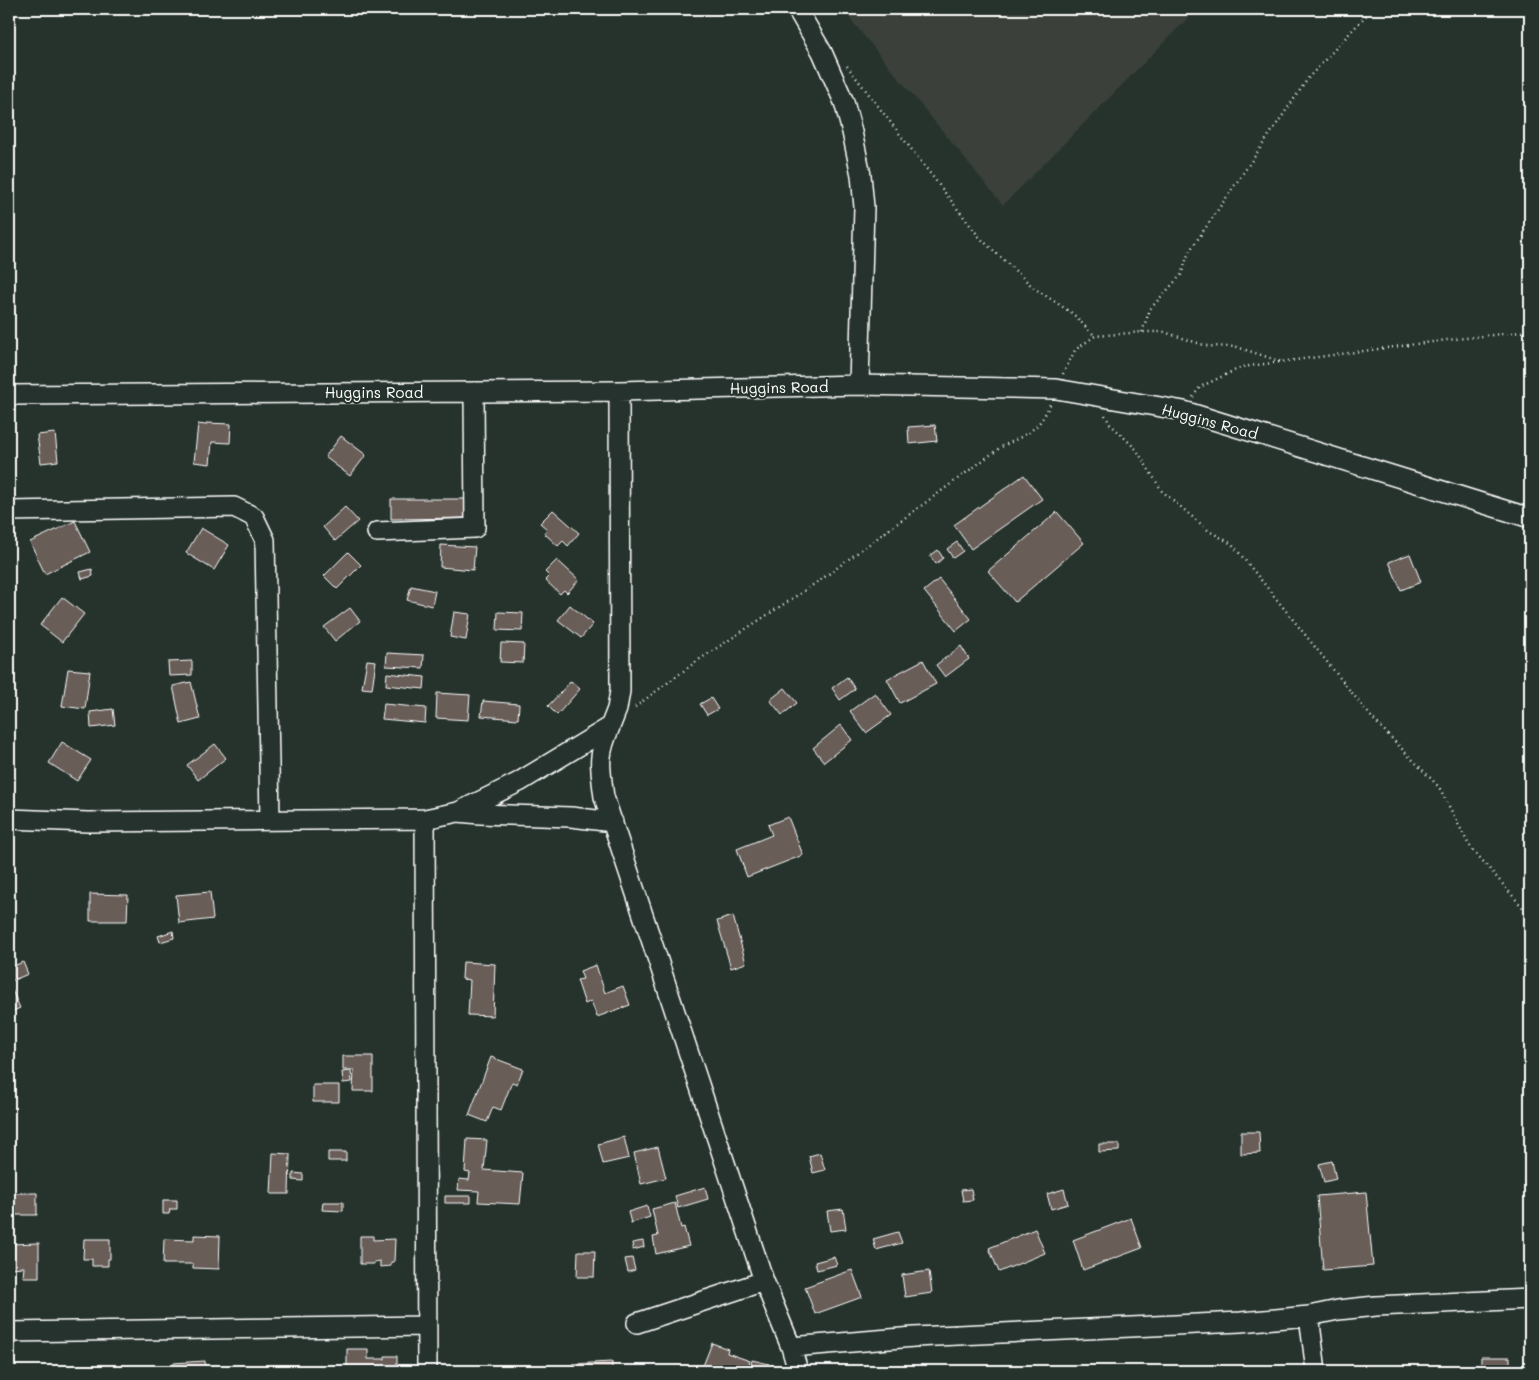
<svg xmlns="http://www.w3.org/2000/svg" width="1539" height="1380" viewBox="0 0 1539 1380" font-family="Mali,sans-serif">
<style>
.built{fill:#3a403a}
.building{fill:#695d58;stroke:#fff}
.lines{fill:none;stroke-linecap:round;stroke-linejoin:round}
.minor-casing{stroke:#fff;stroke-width:22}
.path{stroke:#fff;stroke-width:2.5;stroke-dasharray:1 4;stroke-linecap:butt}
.minor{stroke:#26332d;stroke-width:19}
.labels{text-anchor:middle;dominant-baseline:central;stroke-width:4;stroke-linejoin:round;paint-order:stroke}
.street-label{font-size:15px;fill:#fff;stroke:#26332d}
</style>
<rect width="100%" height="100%" fill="#26332d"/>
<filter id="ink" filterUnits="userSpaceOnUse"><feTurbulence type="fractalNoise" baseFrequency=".02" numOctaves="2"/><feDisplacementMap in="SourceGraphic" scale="10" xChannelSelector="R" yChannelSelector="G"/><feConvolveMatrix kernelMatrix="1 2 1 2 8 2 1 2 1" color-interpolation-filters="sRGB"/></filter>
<g filter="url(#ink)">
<path class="built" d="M842,9H1197L1003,205Z"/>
<path class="building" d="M206,423L231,424L230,443L212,442L210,464L194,462L198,424L206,425Z
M935,425L937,441L909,444L908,427Z
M55,433L58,461L41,463L37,435Z
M341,436L366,455L350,476L325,457Z
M1024,475L1042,499L971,549L954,525Z
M391,499H467L468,518L391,519Z
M345,507L358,521L335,541L323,527Z
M553,510L579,533L568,546L563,541L558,546L544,533L547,529L540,523Z
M1057,512L1084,543L1015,602L988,571Z
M75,521L90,552L45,574L30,542Z
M201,528L229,545L214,570L186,553Z
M957,542L963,551L953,558L947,549Z
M441,545L475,547L473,570L440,567Z
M938,550L943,558L936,564L930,556Z
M348,552L361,565L337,589L324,576Z
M1410,554L1421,582L1401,590L1389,562Z
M557,560L579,580L567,593L564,590L560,594L545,580L549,576L545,572Z
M92,569L93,576L82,579L80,572Z
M939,579L971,619L956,631L924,591Z
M411,586L435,591L432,606L407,600Z
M62,597L84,614L62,642L40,625Z
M570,605L593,624L581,638L558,620Z
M350,608L360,621L335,641L324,627Z
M454,612L470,614L466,640L450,637Z
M498,612L523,613L522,631L497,630Z
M501,643L524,644L523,663L500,662Z
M961,646L969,659L945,677L936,665Z
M387,653L424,655L423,668L386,666Z
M367,660L376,661L372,689L362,688Z
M923,660L936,684L900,703L887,679Z
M192,661V675L169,676L168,662Z
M68,669L90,671L85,709L62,706Z
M387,673L425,677L424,689L386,685Z
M847,677L855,689L840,700L832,688Z
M571,681L580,689L557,715L548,706Z
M191,682L200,719L181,724L173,686Z
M785,688L797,703L782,715L770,700Z
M437,693L470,695L468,720L436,718Z
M875,693L891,715L866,733L850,711Z
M711,698L718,709L707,715L700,704Z
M483,701L519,704L518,719L481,716Z
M384,704L426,708L425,723L382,719Z
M113,709L115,725L91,728L90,712Z
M841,725L852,740L824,762L813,748Z
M62,742L91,760L77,781L49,763Z
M215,744L226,758L198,780L187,765Z
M788,817L803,855L747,877L737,849L772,835L768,825Z
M210,892L213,919L179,923L176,895Z
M90,894L128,895L127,921H90Z
M733,916L746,963L731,968L717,921Z
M173,931L174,938L160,942L158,936Z
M23,962L28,974L9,982V968Z
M463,962L495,964L493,1016L468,1015L470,980L462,979Z
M596,965L605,993L623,986L630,1005L597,1017L591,1001L585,1004L577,980L583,979L580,971Z
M11,988L20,1008L9,1013V989Z
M343,1056H373V1091H353L354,1070H343Z
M491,1057L523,1069L517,1084L512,1082L501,1110L493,1107L487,1122L469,1115Z
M351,1071L352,1082L343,1083L342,1072Z
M313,1085H339V1102H313Z
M1241,1132H1259L1260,1153L1241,1154Z
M624,1137L629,1158L603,1164L598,1144Z
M467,1139L487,1140L484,1170L523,1173L520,1204L478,1202L479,1191L458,1190L459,1179L469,1180L470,1173L465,1172Z
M1099,1144H1119V1151L1099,1152Z
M658,1147L666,1178L641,1184L634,1153Z
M328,1152H346V1161H328Z
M273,1153L290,1154L289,1194H271Z
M820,1153L825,1170L813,1173L809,1156Z
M1332,1161L1336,1179L1324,1182L1319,1164Z
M293,1173L303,1174V1181L293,1180Z
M705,1187L708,1199L678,1208L675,1196Z
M971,1189L973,1200L963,1201L961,1190Z
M1064,1189L1068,1204L1051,1209L1047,1194Z
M1366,1192L1373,1266L1323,1270L1317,1196Z
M9,1193H37V1215H9Z
M445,1196H471V1203H445Z
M163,1200H177V1209H170L169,1214H163Z
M323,1202H343V1211L322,1210Z
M675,1203L681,1228L684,1227L689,1246L656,1254L653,1237L658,1236L652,1209Z
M647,1206L650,1217L631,1223L628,1212Z
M843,1209L846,1229L830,1231L827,1211Z
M1131,1218L1142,1248L1083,1270L1073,1240Z
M1035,1229L1045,1253L999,1272L989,1248Z
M898,1232L902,1243L876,1250L873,1239Z
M194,1235L220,1236L219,1269L193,1268V1264H163L164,1239L194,1240Z
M360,1236H373V1240L395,1239L394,1262H391V1266L380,1267V1261L374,1262V1264H360Z
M84,1239H110V1259H108V1266H92V1259H83Z
M643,1241L644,1247L633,1250L632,1243Z
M39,1243V1277H23L24,1267L9,1268V1244Z
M578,1251H595L594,1277H577Z
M834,1257L837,1265L817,1270L815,1262Z
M632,1258L635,1270L628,1272L625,1259Z
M852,1270L862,1297L815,1314L805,1287Z
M929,1271L932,1293L905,1297L902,1275Z
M712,1343L728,1349L727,1353L750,1361L746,1371H701Z
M347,1349H368V1359H385V1356H397V1371H347Z
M1481,1357H1510V1371H1481Z
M752,1360L769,1364L767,1371H750Z
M205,1361L206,1371H173V1363Z
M612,1362V1371H572V1364Z"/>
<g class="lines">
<defs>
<path id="minor" d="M797,9L822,52L844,102L852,132L861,175L864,207L859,385
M9,395L619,391L859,385L1056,389L1184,411L1530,518
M9,511L234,507L254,517L265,540L270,820
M377,532L475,528L474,392
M610,727C597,756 600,766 604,797L764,1281L791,1347L798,1371
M458,812L480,814L571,817L613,822
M9,819L88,822L425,819L458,812L519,782L610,727L617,709L620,691L619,391
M425,819L427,1371
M1309,1316L1316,1371
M637,1323L764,1281
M9,1332L426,1326
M791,1347L914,1337L1241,1322L1309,1316L1338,1310L1376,1306L1530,1299"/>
</defs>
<use href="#minor" class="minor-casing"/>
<path class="path" d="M847,66L980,238L1034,288L1072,313L1095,336
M1142,332L1150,309L1181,275L1189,252L1309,77L1372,9
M1063,374L1075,350L1095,336L1142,332H1164L1207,346L1237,347L1282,362
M1193,397L1200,387L1242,367L1447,340L1530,331
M1105,415L1110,424L1136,449L1162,491L1209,531L1232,544L1373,719L1439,787L1469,845L1530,916
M635,707L697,661L819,581L1001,447C1025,435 1039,431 1050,404"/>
<use href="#minor" class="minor"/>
</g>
</g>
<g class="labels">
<g class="street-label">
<text transform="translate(779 387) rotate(-1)">Huggins Road</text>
<text x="374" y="392">Huggins Road</text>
<text transform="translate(1210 421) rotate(15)">Huggins Road</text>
</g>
</g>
<rect width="1539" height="1380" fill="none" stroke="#26332d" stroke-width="30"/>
<rect x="15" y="15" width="1509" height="1350" fill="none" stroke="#fff" stroke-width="2" filter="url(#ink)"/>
</svg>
